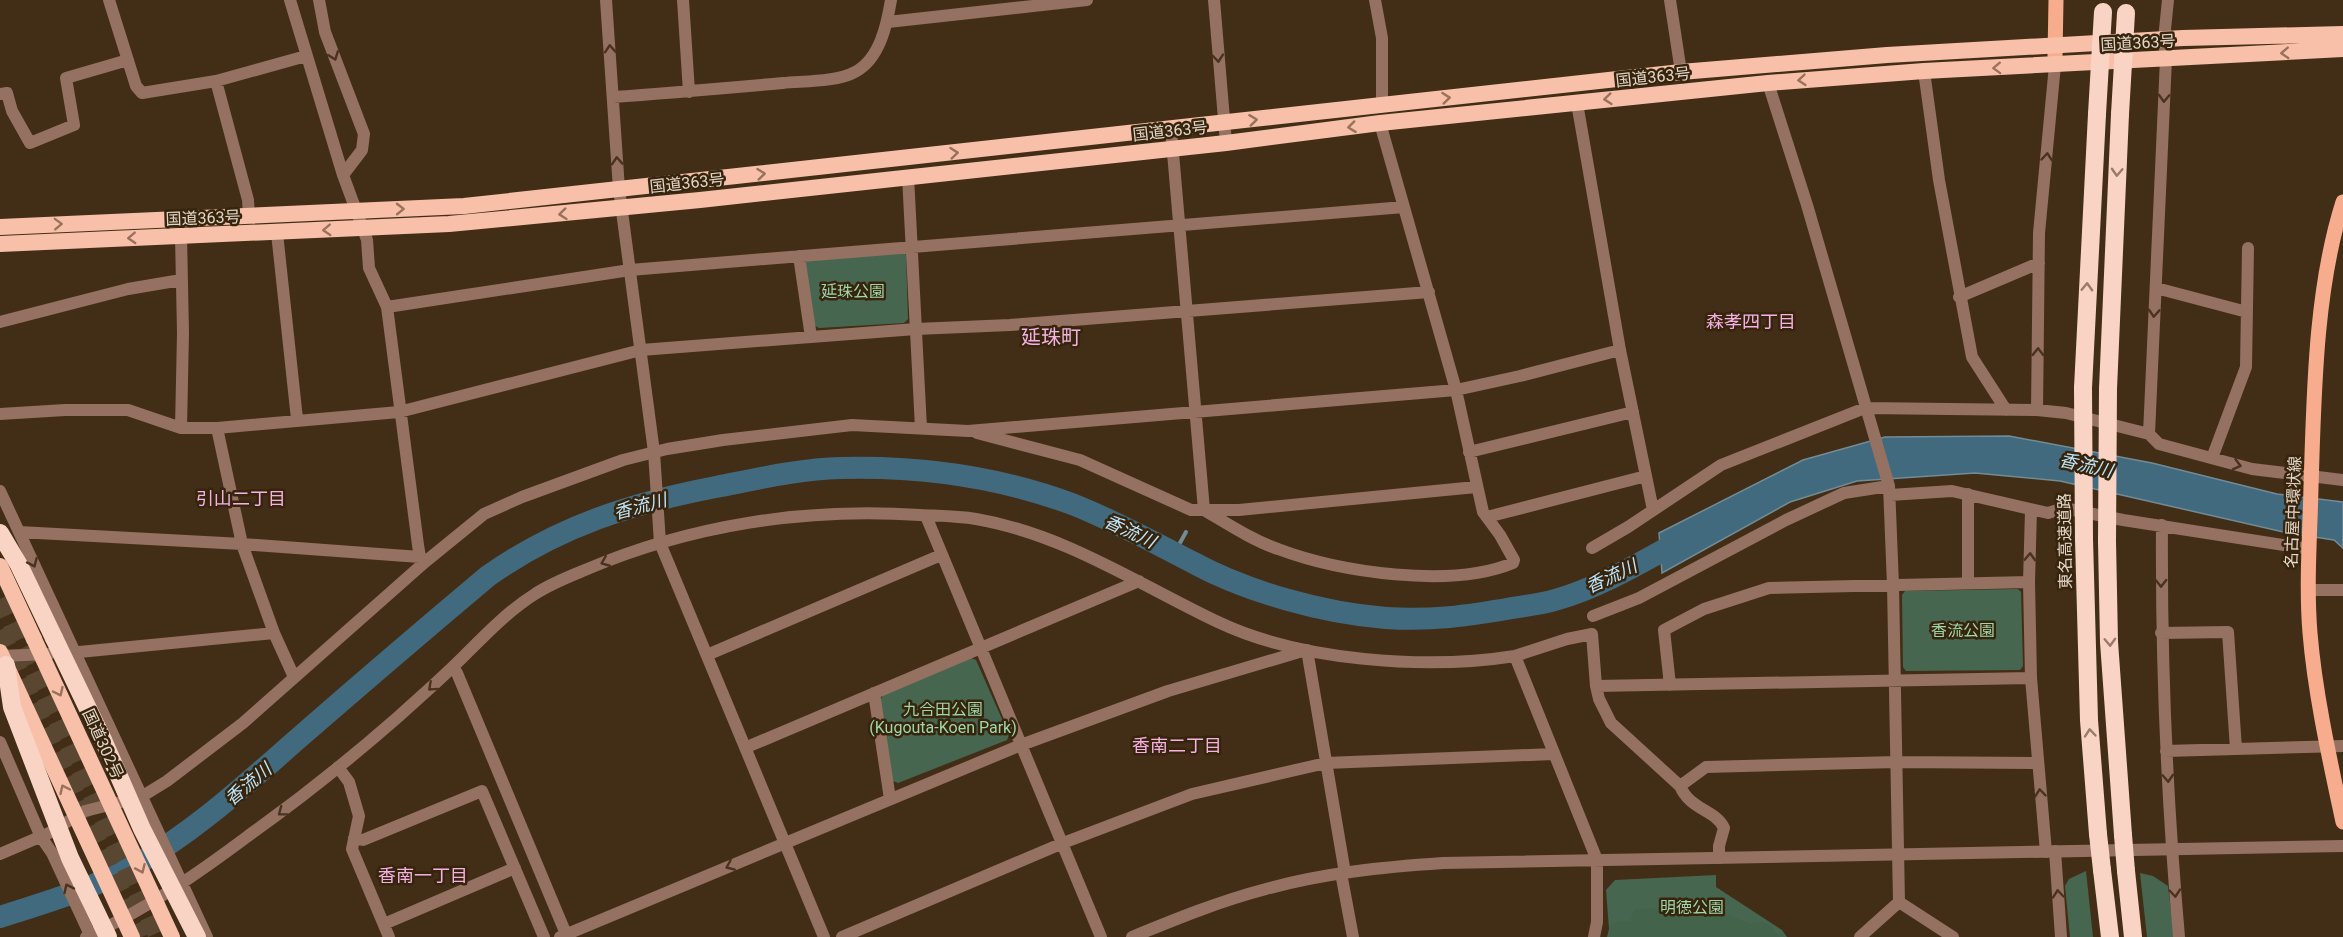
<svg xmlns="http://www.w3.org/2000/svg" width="2343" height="937" viewBox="0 0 2343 937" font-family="Roboto,'Noto Sans JP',sans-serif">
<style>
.green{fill:#47664f}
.forest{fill:#43644b}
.water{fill:#426a7e;stroke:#728b94;stroke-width:1.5}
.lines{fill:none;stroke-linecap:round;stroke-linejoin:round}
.stream{stroke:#728b94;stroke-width:4}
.river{stroke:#426a7e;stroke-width:22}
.motorway-tunnel{stroke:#5a4732;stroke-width:18;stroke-dasharray:18 9;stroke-linecap:butt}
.minor{stroke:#957161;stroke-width:12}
.tertiary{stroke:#957161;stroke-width:12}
.primary{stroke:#f7ad8d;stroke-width:15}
.trunk{stroke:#f8c0a9;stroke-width:16}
.motorway{stroke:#f9d4c5;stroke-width:18}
.trunk-bridge{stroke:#f8c0a9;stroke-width:16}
.motorway-bridge{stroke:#f9d4c5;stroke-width:18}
.oneway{stroke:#4a331e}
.oneway2{stroke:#98725b}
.oneway3{stroke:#987c69}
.labels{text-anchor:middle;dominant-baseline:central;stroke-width:5;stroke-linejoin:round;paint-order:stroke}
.street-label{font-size:16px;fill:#e3d7c9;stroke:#37240d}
.park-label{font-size:16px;fill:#9dd7ab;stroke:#37240d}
.neighbourhood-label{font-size:18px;fill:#f4b2e4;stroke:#37240d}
.water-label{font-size:18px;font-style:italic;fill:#bde5fb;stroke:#37240d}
.quarter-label{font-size:20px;fill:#f4b2e4;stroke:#37240d}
</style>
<rect width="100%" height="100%" fill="#422e17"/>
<path class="green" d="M902,251L906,255L908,319L904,323L819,328L814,325L804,263L809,259Z
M2018,589L2021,592L2023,666L2020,670L1906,671L1903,667L1902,595L1905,591Z
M971,658L976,660L1009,735L1007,740L898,783L893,781L879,702L883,695Z
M2086,871L2093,937H2070L2065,886L2069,879Z
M2140,873L2153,876L2168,886L2174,937H2147Z
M1716,875V887L1782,930L1787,937H1607L1609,929L1606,890L1615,880Z"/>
<path class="forest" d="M1709,897H1712L1719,911L1751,924L1762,922L1770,925L1780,937H1609L1611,925L1619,921H1630L1635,909L1707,907Z"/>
<path class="water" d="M2009,436L2152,463L2277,494L2343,502V548L2334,540L2288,533L2060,481L1975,473L1857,481L1790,502L1662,573L1659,533L1803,460L1885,437Z"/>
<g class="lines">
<path class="stream" d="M1175,552L1186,532"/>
<path class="river" d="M0,917C44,903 91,889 132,867C195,832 247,783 301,736C363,682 425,629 488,576C559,526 632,503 716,487C757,479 799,469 841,468C919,466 999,477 1072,504C1113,520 1153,542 1192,562C1247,592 1323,613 1386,618C1431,621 1467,616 1512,608C1526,606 1541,604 1555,600C1601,587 1645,560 1687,537"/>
<path class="motorway-tunnel" d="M0,599L158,937
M0,630L142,937"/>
<path class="minor" d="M109,0L136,86L142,93L216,81L306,56
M290,0L343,175L367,240L369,268L387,307L418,545L420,557L425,562
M319,0L325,32L364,134L362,150L343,175
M606,0L619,189
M683,0L689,92
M1214,0L1226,143
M1375,0L1382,38V105
M1670,0L1681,72
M2168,0L2164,39L2166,59L2149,434L2159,444L2252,469L2343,480
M888,22L1087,0
M1924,71L1939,180L1972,357L2006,410
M216,81L248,200L249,216
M1768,83L1807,205L1889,486L1893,585L1899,902L1860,937
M0,94L7,93L12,111L30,143L74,125L66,78L128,60
M613,97C669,93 726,88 783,83C803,81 837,82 855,72C880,59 887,24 891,0
M1577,103L1620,350L1653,510
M1171,130L1204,510
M908,176L921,428
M277,233L297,419
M181,236L183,333L181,428
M799,256L811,337
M2156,288L2247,312
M1959,297L2039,263
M387,307L630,270L1404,207
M0,322L128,289L181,280
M2037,410L2039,233L2055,65
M0,414L65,410H128L181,428H217L399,412L641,350L916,329L1010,325L1429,292
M217,428L242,544L274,633L294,677
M977,433L1080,460L1191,510H1239L1476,487
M1469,452L1633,412
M2212,458L2246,367L2248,248
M0,491L207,937
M1968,494V583
M1890,495L1952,491L2048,513L2064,508L2123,520L2309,549
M1204,510C1228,524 1252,540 1278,549C1339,572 1451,589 1513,563L1514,560L1500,535L1483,512L1456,390L1380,123
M2031,510L2029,582L2031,678L2046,852
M926,516L1101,937
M1487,517L1646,476
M2162,525C2161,663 2167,800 2179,937
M19,532L242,544L420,557
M1592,548L1628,527L1721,465L1865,408L2037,410L2066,413L2149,434
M2308,590H2343
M1593,616L1639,598L1786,520L1844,493L1889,486
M2161,633L2228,632L2236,749
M1307,650L1345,873
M69,653L274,633
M707,655L941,555
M0,656L49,654
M453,667L457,673L566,934
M1670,685L1664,630L1704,609L1769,588L2029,582
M1596,686L1592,634L1567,639L1515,656L1597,860
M874,693L890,799
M0,742L41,837L52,853L91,937
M747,747L1139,581
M2166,751L2343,746
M338,767L349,782L359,816L352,849L389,937
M1680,786L1706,767L1897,762L2037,763
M354,838L363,840L482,791L544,937
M2055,851L2061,937
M0,854L49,833L85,811L141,797L167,781L243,723L425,562L484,514L522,497L623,460L667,449L723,440L852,425L968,431L1456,390L1520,376L1620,350
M1719,858V846L1724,828C1716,810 1690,810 1680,786L1611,723L1599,699L1596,686L2031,678
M1341,873L1353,937
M1899,902L1953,937
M384,924L515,868
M86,937C145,910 196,875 248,836C300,799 350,759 398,717C420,697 442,678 463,657C485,635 508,611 535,594C550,584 568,577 585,570C690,525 807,507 920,515C939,516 957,516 976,519C1064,534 1138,584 1218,622C1300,661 1426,670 1515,656
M560,937L1021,745L1168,691L1306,650
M842,937L1063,843L1192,794L1326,763L1553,754"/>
<path class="tertiary" d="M619,189L654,452L660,543L824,937
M1132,937C1176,919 1220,901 1266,889C1324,873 1383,867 1443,863L2343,846
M1594,937L1597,922V860"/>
<path class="primary" d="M2055,56L2056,0
M2343,202C2315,290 2314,395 2311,487C2310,535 2306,585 2310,633C2315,694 2330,761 2343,822"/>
<path class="trunk" d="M0,227L464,206L1681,72L1887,55L2183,38L2343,34
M0,244L449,224L700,200L1226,143L1380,123L1768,83L1924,71L2343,49
M0,566L34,639"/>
<path class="motorway" d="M2083,388L2097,114
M2108,389L2120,114
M0,533L19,565L54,638
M2084,539L2089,720L2098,834
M2107,541L2109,642L2123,835
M2102,870L2110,937
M2126,871L2133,937"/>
<path class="trunk-bridge" d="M34,639L172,937
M0,652L132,937"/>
<path class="motorway-bridge" d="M2097,114L2103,12
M2120,114L2126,13
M2083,388L2084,539
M2107,541L2108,389
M54,638L104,742L142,829L197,937
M6,665L12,707L70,858L108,937
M2098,834L2102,870
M2123,835L2126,871"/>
</g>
<defs><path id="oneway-chevron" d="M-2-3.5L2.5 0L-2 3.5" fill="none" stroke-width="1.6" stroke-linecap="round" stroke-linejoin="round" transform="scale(1.5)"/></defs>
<g class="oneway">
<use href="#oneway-chevron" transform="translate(610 49) rotate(-94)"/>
<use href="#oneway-chevron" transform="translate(334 56) rotate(69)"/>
<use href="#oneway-chevron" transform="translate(1218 58) rotate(85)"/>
<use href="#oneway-chevron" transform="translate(2164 98) rotate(92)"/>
<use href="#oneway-chevron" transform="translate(2047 157) rotate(-85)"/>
<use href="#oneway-chevron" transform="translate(617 161) rotate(-94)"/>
<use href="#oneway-chevron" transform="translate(2154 313) rotate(94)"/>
<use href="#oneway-chevron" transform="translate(2038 352) rotate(-89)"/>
<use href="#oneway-chevron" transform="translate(2237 465) rotate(15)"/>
<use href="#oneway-chevron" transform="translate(2030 557) rotate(-88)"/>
<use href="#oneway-chevron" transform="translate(605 562) rotate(158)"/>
<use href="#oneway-chevron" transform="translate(33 563) rotate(66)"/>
<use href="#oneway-chevron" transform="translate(2161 583) rotate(90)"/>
<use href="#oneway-chevron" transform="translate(432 687) rotate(138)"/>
<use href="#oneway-chevron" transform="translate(2168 778) rotate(87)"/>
<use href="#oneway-chevron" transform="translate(2040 793) rotate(-96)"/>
<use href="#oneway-chevron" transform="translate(282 812) rotate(143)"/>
<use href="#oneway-chevron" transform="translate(730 866) rotate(157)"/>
<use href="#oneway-chevron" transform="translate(68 888) rotate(-115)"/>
<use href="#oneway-chevron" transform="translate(2175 893) rotate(85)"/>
<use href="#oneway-chevron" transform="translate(2058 894) rotate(-95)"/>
</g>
<g class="oneway2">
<use href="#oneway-chevron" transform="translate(2285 53) rotate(177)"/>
<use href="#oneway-chevron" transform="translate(1997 68) rotate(178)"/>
<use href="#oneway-chevron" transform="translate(1802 80) rotate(175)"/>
<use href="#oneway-chevron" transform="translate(1446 98) rotate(-6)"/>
<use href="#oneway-chevron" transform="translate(1608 99) rotate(174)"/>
<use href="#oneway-chevron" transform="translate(1253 120) rotate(-7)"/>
<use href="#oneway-chevron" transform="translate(1352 127) rotate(173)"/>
<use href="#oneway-chevron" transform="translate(954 153) rotate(-6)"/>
<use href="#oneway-chevron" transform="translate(761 174) rotate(-6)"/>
<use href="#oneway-chevron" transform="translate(400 209) rotate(-1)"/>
<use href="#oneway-chevron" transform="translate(563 214) rotate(174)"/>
<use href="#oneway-chevron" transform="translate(58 224) rotate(-2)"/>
<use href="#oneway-chevron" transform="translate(327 230) rotate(177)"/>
<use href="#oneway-chevron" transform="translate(132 238) rotate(177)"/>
<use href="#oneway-chevron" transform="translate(59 692) rotate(65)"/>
<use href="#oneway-chevron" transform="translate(64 789) rotate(-115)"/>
<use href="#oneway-chevron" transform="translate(141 869) rotate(66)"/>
</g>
<g class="oneway3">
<use href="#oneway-chevron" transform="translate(2117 172) rotate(93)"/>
<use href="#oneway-chevron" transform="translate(2087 287) rotate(-88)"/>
<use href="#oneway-chevron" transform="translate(2110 642) rotate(88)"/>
<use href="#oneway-chevron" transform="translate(2090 733) rotate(-95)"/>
</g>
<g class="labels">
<g class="street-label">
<text transform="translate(2138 43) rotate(-3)">国道363号</text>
<text transform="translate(1653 77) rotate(-6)">国道363号</text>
<text transform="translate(1170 131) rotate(-6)">国道363号</text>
<text transform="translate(687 183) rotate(-6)">国道363号</text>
<text transform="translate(203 218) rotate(-2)">国道363号</text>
<text transform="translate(2293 512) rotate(-88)">名古屋中環状線</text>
<text transform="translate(2065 541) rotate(-91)">東名高速道路</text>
<text transform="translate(103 744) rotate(65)">国道302号</text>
</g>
<g class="park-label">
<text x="853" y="291">延珠公園</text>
<text x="1963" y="630">香流公園</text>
<text x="943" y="709">九合田公園<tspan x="943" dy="18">(Kugouta-Koen Park)</tspan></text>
<text x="1692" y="907">明徳公園</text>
</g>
<g class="neighbourhood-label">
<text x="1751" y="321">森孝四丁目</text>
<text x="241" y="498">引山二丁目</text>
<text x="1177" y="745">香南二丁目</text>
<text x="423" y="875">香南一丁目</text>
</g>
<g class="water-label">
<text transform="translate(2086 465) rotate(13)">香流川</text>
<text transform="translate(640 506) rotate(-15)">香流川</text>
<text transform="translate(1130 531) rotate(25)">香流川</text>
<text transform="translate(1611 576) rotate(-25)">香流川</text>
<text transform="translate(248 784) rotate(-40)">香流川</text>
</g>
<g class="quarter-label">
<text x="1051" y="337">延珠町</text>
</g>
</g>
</svg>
